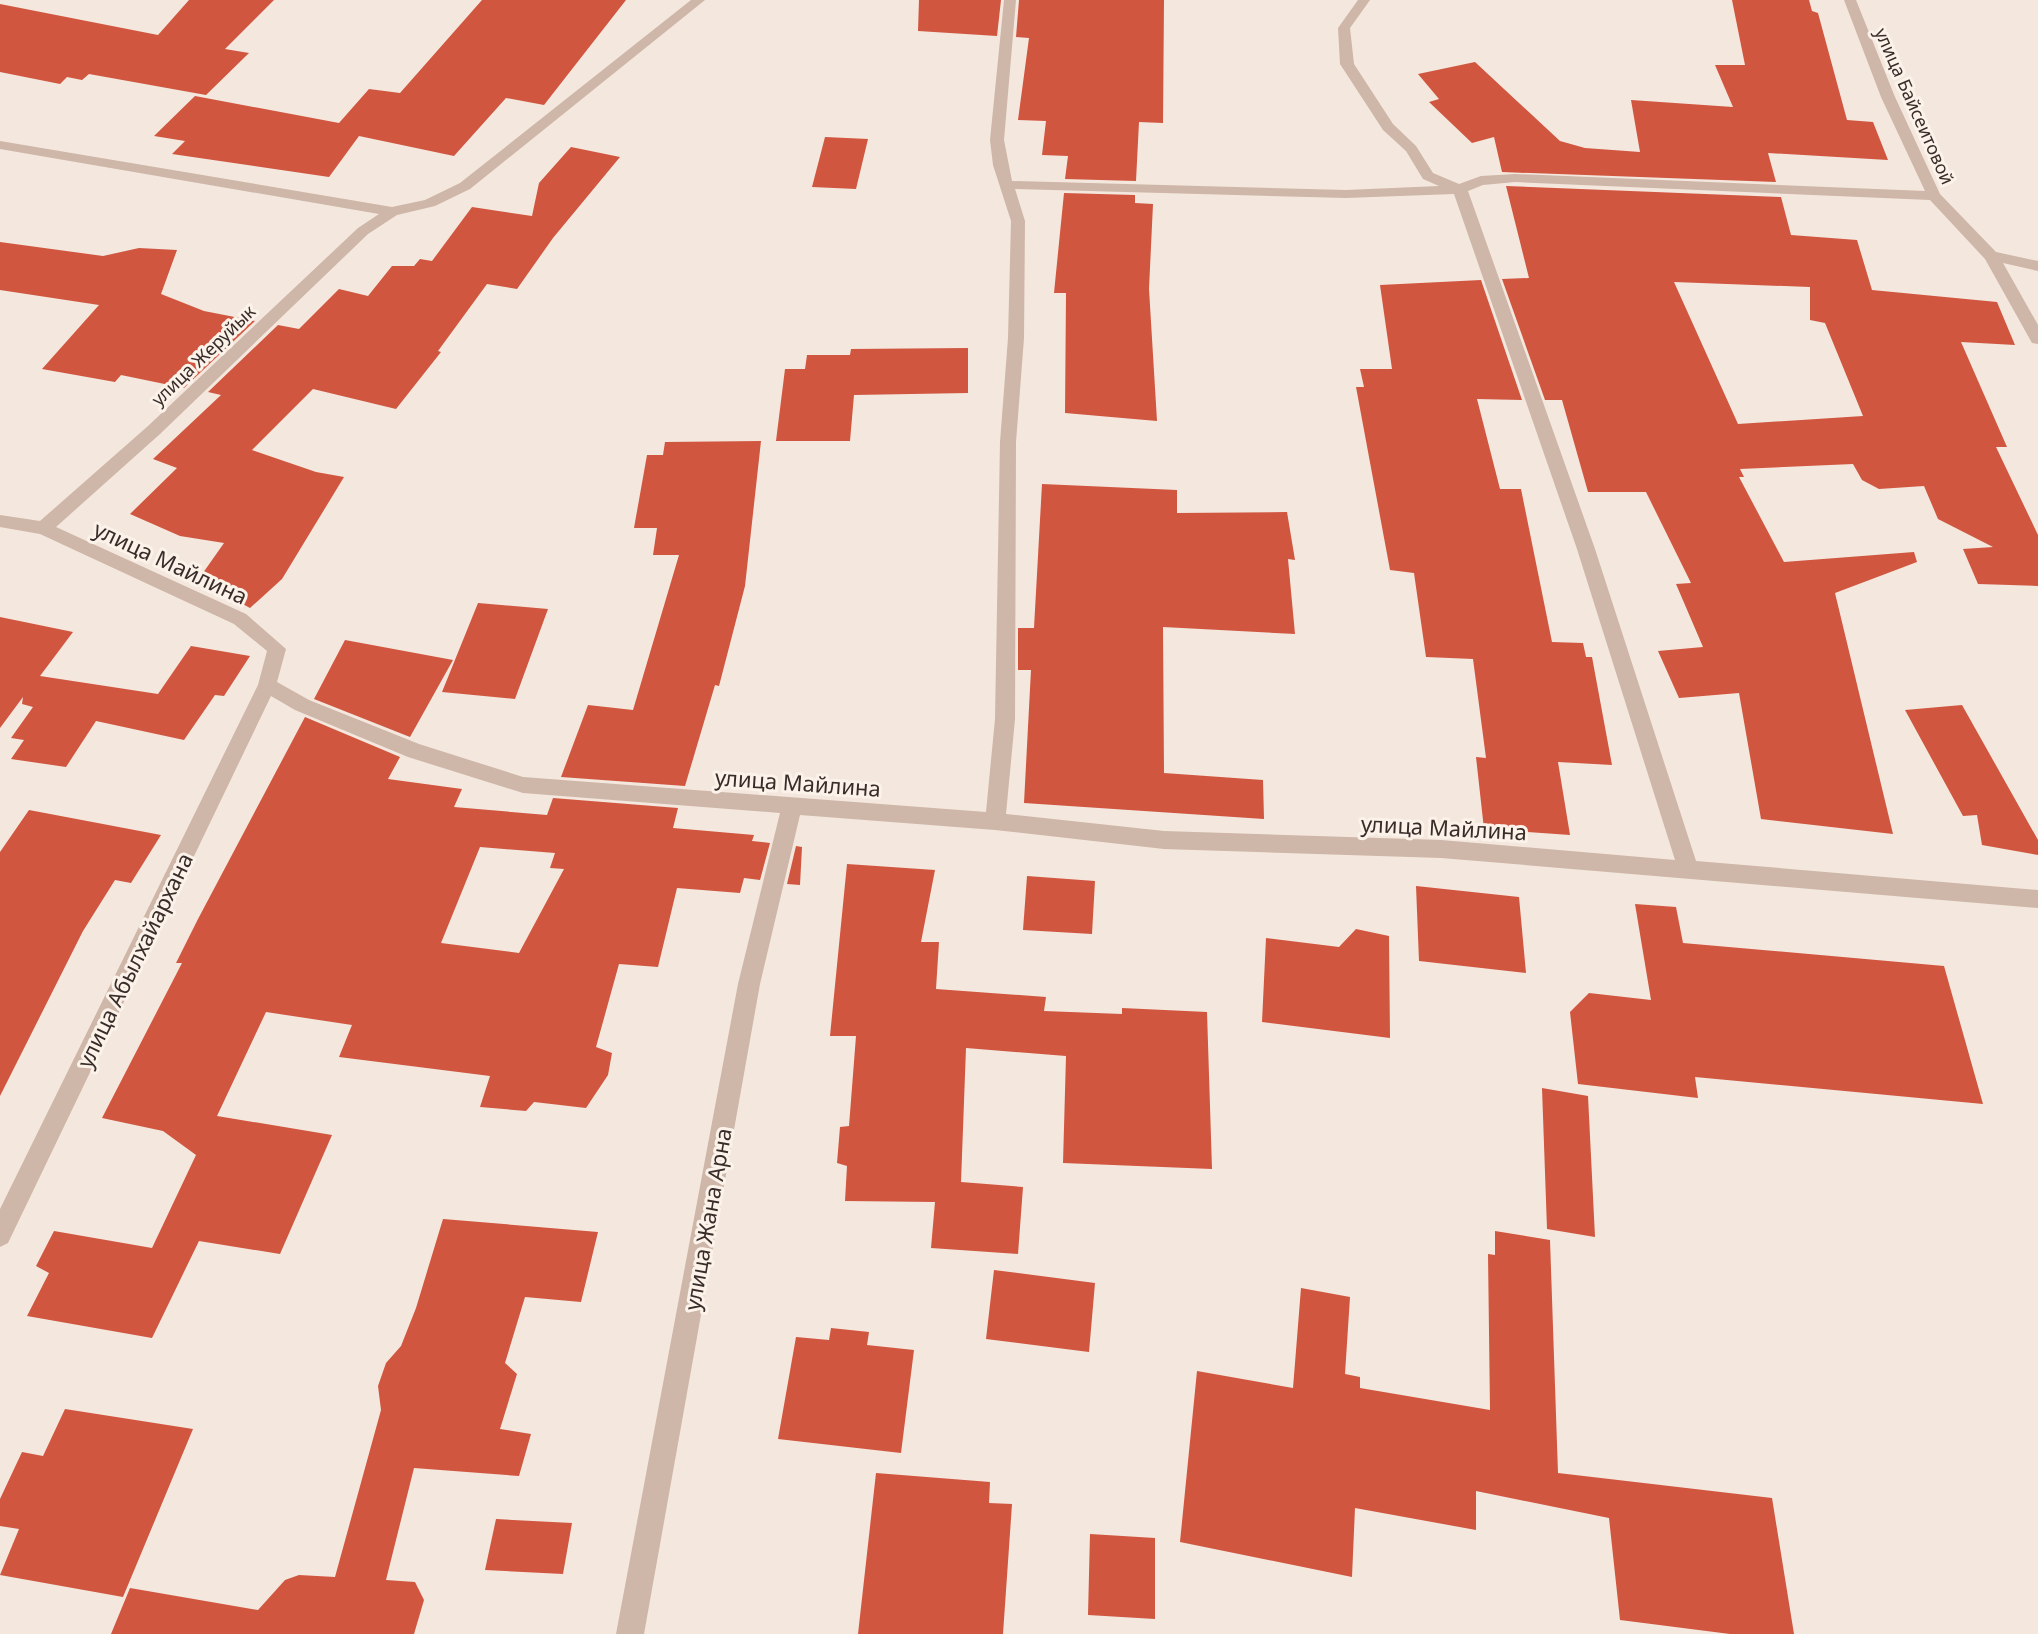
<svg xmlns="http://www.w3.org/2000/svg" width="2038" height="1634" viewBox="0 0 2038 1634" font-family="'Noto Sans',sans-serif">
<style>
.building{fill:#d05640;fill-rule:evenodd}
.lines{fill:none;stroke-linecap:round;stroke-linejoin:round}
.minor{fill:#ceb6a8;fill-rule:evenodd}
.labels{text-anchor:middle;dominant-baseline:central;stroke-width:6;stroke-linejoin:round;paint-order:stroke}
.far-street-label{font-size:18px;fill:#3a2d29;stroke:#fbf2ea}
.street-label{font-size:22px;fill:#3a2d29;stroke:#fbf2ea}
</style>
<rect width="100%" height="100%" fill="#f4e7dd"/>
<path class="building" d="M189,0H274L225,49L249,53L206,95L89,74L82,80L67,77L60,84L0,72V4L158,35Z
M482,0H626L544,105L506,98L454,156L359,136L329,177L172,154L185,141L154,136L195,96L339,123L369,89L400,93Z
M919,0H1001L997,36L918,31Z
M1019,0H1164L1163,123L1139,122L1136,181L1065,179L1068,156L1042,155L1046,121L1018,120L1029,38L1016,37Z
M1732,0H1809L1812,11L1818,13L1847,120L1873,122L1888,160L1768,153L1776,182L1502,172L1494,137L1472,143L1429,102L1439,99L1418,74L1475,62L1560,141L1585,148L1640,152L1631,100L1733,107L1715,65H1745Z
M825,137L868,139L856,189L812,187Z
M571,147L620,157L553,238L517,289L487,284L438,351L441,352L396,409L313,389L252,450L316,472L344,477L282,579L250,608L198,580L224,543L180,536L130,514L177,468L153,459L221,395L208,392L278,325L299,329L339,289L368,296L392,266H414L420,259L432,261L472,207L532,216L539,183Z
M1506,186L1781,197L1791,235L1857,240L1872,290L1997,302L2015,345L1961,342L2007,447H1996L2038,535V586L1978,584L1963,549L1993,547L1938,519L1924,486L1879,489L1862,480L1853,464L1740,469L1744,477H1739L1784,562L1914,552L1917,562L1835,593L1893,834L1761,819L1739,693L1679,698L1658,651L1703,647L1676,584L1691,583L1646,492H1588L1562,400H1545L1502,279L1529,278ZM1674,282L1810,287V320L1825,323L1863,416L1738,424Z
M1064,193L1135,195V203L1153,204L1149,289L1157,421L1065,413L1066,293H1054Z
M0,242L103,256L139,248L177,250L161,294L204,311L255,321L184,388L121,375L115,382L42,369L99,305L0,290Z
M1481,280L1522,400L1477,399L1500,489H1521L1552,642L1583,643L1586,657H1592L1612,765L1558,762L1570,835L1484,829L1476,757L1486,758L1473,659L1426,657L1414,573L1390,570L1356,387H1364L1360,369H1392L1380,285Z
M968,348V393L854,395L850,441H776L785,369H805L807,355H850L851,349Z
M761,441L745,586L719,686L715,685L685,786L561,777L588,705L633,710L679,555H653L657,528H634L647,455H663L665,442Z
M1042,484L1177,490V513L1287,512L1295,560L1288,559L1295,634L1163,627L1164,773L1263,780L1264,819L1024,803L1031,670H1018V628H1034Z
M478,603L548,609L515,699L442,692Z
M0,617L73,632L40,676L158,694L191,646L250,656L224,696L215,695L184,740L96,721L66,767L11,759L24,740L11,738L33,707L22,704L23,697L0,728Z
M345,640L453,660L410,737L314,699Z
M1962,705L2038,840V855L1982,845L1977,815L1963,816L1905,710Z
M305,717L400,757L388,779L462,789L454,807L547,815L553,798L678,808L673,828L754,835L752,841L770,843L760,880L744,878L740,893L677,888L658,967L619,964L596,1047L612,1053L608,1075L586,1108L534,1102L526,1111L480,1107L490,1076L339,1057L352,1025L266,1012L217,1116L332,1135L280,1254L199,1241L152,1338L27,1316L49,1273L36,1266L54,1231L152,1248L196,1155L163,1131L102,1118L182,963H176L198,919ZM480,847L555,853L550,868L564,869L519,953L441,943Z
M29,810L161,835L131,883L115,880L83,931L0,1096V852Z
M796,846L802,847L800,885L787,884Z
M847,864L935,870L921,942H939L936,989L1046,997L1044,1011L1122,1014V1008L1207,1012L1212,1169L1063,1163L1066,1056L966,1048L961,1182L1023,1187L1018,1254L931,1248L935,1202L845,1201L847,1166L837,1163L840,1127L849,1126L856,1036H830Z
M1027,876L1095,881L1092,934L1023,930Z
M1416,886L1519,897L1526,973L1419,961Z
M1635,904L1676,907L1683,943L1944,966L1983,1104L1695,1077L1698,1098L1578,1084L1570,1012L1589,993L1651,1000Z
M1356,929L1389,936L1390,1038L1262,1022L1266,938L1339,947Z
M1542,1088L1588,1096L1595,1237L1547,1229Z
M443,1219L598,1232L581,1302L525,1297L505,1363L517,1374L500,1429L531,1434L519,1476L414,1468L386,1580L415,1582L424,1600L414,1634H111L130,1588L258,1610L285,1580L299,1575L335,1577L381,1410L378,1386L386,1363L401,1346L416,1308Z
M1495,1231L1550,1240L1558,1473L1772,1498L1794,1634H1730L1620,1620L1609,1518L1476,1491V1530L1355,1508L1352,1577L1180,1542L1197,1371L1293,1388L1301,1288L1350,1297L1345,1374L1360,1377V1388L1490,1410L1488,1254L1495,1255Z
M994,1270L1095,1283L1089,1352L986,1339Z
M831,1328L869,1332L867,1345L914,1350L901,1453L778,1439L796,1337L829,1340Z
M65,1409L193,1429L123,1597L0,1575L19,1529L0,1526V1499L22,1452L43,1456Z
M876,1473L990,1482L989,1503L1012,1504L1003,1634H858Z
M496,1519L572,1523L563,1574L485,1570Z
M1090,1534L1155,1538V1619L1088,1615Z"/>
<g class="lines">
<path class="minor" d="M691,0H705L470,189L435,206L397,215L368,234L160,434L56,527L246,614L286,649L277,682L309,700L419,744L523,777L986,812L995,719L1000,442L1008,338L1011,221L993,165L990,140L1004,0H1016L1004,140L1012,181L1346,190L1439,186L1423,179L1406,151L1383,130L1340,64L1338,28L1358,0H1370L1350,28L1354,64L1393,124L1416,146L1433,173L1459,184L1481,176L1515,174L1925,191L1881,97L1844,0H1856L1895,97L1940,194L1996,252L2038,261V271L2003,263L2038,325V344L2032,343L1985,259L1930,200L1515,182L1483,185L1468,191L1595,549L1696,861L2038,890V908L1441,858L1164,849L995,830L800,815L760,984L644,1634H616L738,984L780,813L523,793L408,757L295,710L271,696L8,1243L0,1247V1209L258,685L267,651L234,624L40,534L0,527V515L40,521L148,426L358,228L379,214L0,149V141L392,207L425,200L460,183ZM1015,189L1346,198L1454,194L1577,549L1675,860L1441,840L1164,831L1006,814L1015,719L1016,442L1024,338L1025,221Z"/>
</g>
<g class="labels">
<g class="far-street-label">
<text transform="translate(1915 106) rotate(66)">улица Байсеитовой</text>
<text transform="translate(203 355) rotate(-44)">улица Жеруйык</text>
</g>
<g class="street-label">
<text transform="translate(171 562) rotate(25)">улица Майлина</text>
<text transform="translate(798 782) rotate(4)">улица Майлина</text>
<text transform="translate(1444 827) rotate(3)">улица Майлина</text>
<text transform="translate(134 960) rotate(-64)">улица Абылхайархана</text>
<text transform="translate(707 1219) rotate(-80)">улица Жана Арна</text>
</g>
</g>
</svg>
